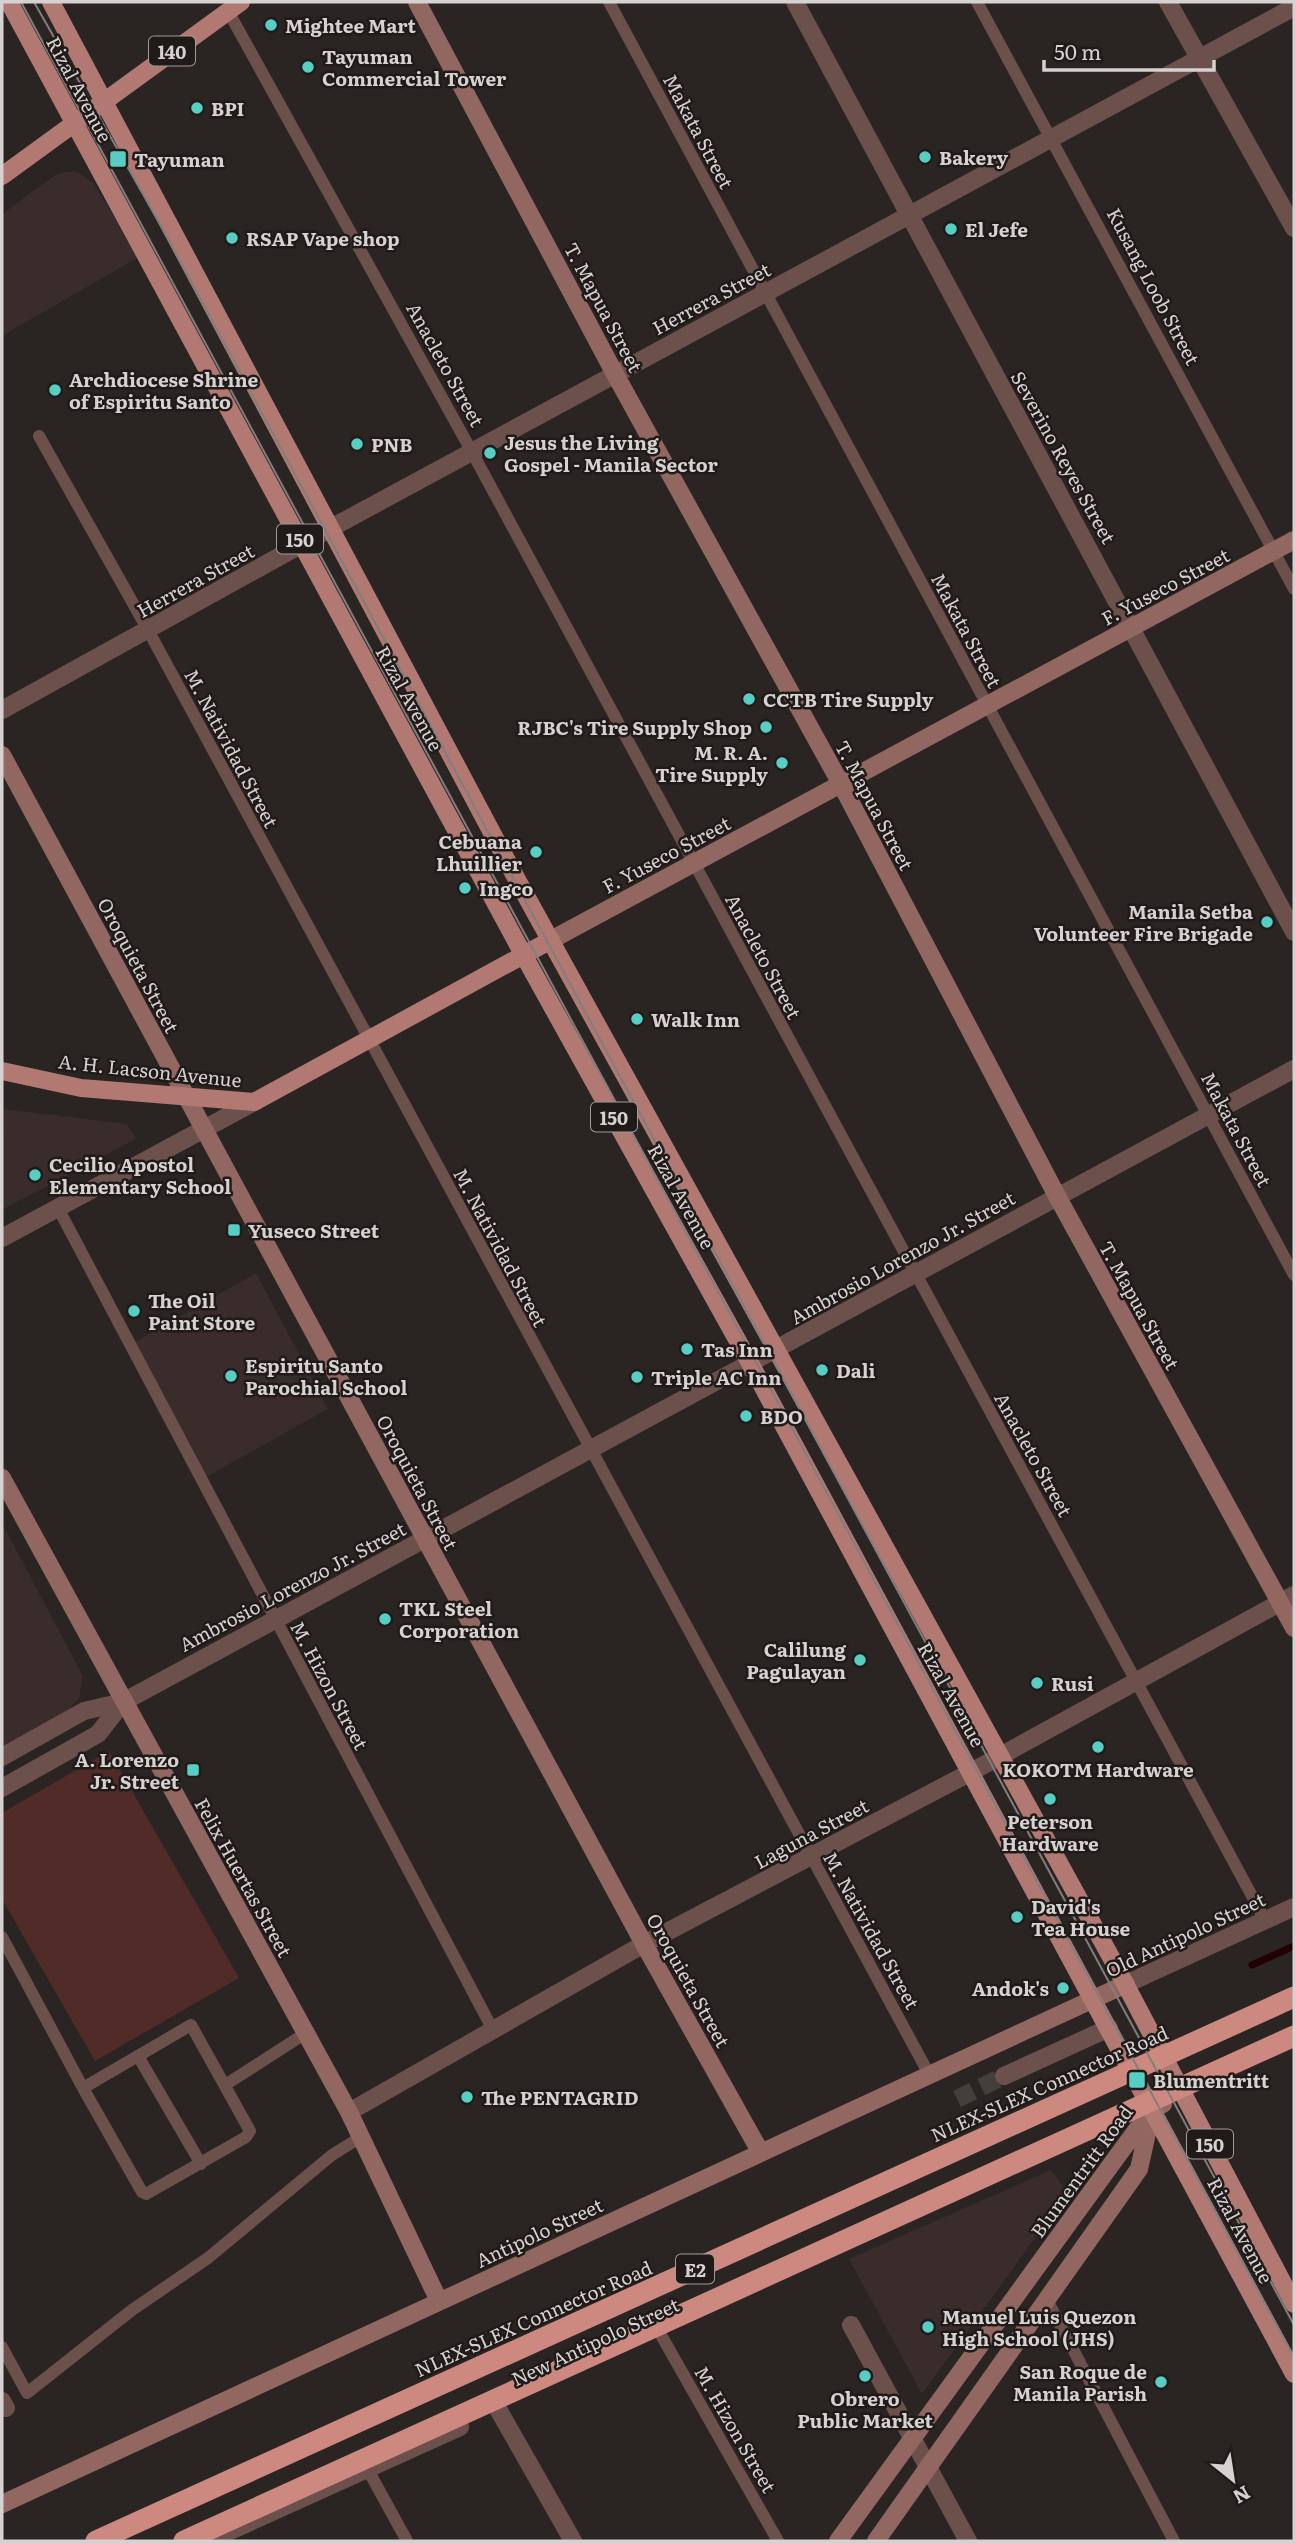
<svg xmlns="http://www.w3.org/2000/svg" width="1296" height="2543" viewBox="0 0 1296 2543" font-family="Literata,serif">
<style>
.built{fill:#392c2a}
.green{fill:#512b27}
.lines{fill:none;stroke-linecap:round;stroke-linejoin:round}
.stream{stroke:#230000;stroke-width:7}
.street-tunnel{stroke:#443e3d;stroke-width:18;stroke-dasharray:18 9;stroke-linecap:butt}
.lane{stroke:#6c504c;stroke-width:12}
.street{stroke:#6c504c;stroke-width:18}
.secondary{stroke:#936761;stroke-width:18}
.primary{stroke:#b17972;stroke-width:18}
.highway{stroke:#cd8980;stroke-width:21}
.tram{stroke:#837d7d;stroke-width:2}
.poi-dot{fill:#56cec3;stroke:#201a19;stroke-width:2.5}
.labels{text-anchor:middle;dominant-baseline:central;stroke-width:5;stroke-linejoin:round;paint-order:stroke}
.shield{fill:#201a19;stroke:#a09b9a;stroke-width:2}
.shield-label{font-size:18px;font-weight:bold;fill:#d7d2d2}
.poi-label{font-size:19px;font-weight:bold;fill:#d7d2d2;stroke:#201a19;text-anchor:start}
.street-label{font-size:19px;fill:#d7d2d2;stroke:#201a19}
</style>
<rect width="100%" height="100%" fill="#2a2423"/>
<path class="built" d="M66,172H78L93,183L139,257L2,336V214L55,175Z
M4,1109L127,1124L136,1139L2,1210Z
M256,1273L328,1409L206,1477L133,1343Z
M2,1523L83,1676L79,1698L62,1717L2,1748Z
M1051,2170L1068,2193L922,2394L849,2259Z"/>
<path class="green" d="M109,1751L239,1978L95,2061L2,1899V1813Z"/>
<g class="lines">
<path class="stream" d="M1252,1965L1294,1946"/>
<path class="street-tunnel" d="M957,2099L1004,2076"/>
<path class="lane" d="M609,2L1294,1275
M977,2L1294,589
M228,11L472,452L1265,1920
M39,436L148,630L930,2076
M58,1208L493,2030
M2,1937L83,2088
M191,2025L250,2131L246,2137L146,2194L142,2192L83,2088Z
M138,2056L201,2164
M225,2085L306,2033
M1047,2300L1174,2541
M661,2335L778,2541
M2,2347L27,2393L132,2310L208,2258L332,2155L361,2137
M368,2470L407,2541"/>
<path class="street" d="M795,2L1294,932
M1168,2L1294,228
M2,710L331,528L1294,7
M2,1238L254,1102
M2,1757L84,1711L123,1702L1294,1069
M2,1788L98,1734L123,1702
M1126,1984L1294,1907
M1004,2076L1109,2028
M349,2112L644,1944L971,1772L1294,1595
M851,2325L968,2541
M2,2401L6,2408
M498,2409L573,2541
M208,2541L460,2427"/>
<path class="secondary" d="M417,2L615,374L841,784L1057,1196L1294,1628
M2,755L644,1944L761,2153
M551,940L1294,540
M2,1478L349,2112L439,2301
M2,2504L1126,1984
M838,2541L1113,2162L1152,2109L1163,2104
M876,2541L1139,2169L1151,2115"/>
<path class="primary" d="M9,2L523,954L750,1363L1294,2374
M51,2L515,876L1112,1959L1294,2304
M2,176L241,2
M2,1071L81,1088L254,1102L551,940"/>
<path class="highway" d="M96,2541L1294,1997
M184,2541L1294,2036"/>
<path class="tram" d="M21,2L1294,2357
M34,2L161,226L1294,2325"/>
</g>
<g class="poi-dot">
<circle cx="271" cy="25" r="7"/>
<circle cx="308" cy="67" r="7"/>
<circle cx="197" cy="108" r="7"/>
<circle cx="925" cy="157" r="7"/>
<rect x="109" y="150" width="18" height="18" rx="3.5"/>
<circle cx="951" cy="229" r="7"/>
<circle cx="232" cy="238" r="7"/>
<circle cx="55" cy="390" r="7"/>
<circle cx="357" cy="444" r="7"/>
<circle cx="490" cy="453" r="7"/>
<circle cx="749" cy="699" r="7"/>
<circle cx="766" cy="727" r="7"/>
<circle cx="782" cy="763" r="7"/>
<circle cx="536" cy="852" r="7"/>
<circle cx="465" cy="888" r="7"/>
<circle cx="1267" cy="922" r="7"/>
<circle cx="637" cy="1019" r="7"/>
<circle cx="35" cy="1175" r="7"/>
<rect x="227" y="1223" width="14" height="14" rx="3.5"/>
<circle cx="134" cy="1311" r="7"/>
<circle cx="687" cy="1349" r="7"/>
<circle cx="822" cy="1370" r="7"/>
<circle cx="231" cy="1376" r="7"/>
<circle cx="637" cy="1377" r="7"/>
<circle cx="746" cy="1416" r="7"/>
<circle cx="385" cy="1619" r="7"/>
<circle cx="860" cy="1660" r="7"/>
<circle cx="1037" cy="1683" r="7"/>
<circle cx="1098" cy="1747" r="7"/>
<rect x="186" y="1763" width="14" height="14" rx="3.5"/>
<circle cx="1050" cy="1799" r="7"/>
<circle cx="1017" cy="1917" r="7"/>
<circle cx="1063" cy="1988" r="7"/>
<rect x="1128" y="2071" width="18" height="18" rx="3.5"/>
<circle cx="467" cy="2097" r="7"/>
<circle cx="928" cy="2327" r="7"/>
<circle cx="865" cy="2376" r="7"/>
<circle cx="1161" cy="2382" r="7"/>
</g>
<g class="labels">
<g class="shield">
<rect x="149" y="36.5" width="46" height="29" rx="5"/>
<rect x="277" y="524.5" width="46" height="29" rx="5"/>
<rect x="591" y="1102.5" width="46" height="29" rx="5"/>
<rect x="1187" y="2129.5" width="46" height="29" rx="5"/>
<rect x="676" y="2254.5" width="38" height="29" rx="5"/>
</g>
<g class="shield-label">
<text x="172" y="51">140</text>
<text x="300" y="539">150</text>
<text x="614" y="1117">150</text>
<text x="1210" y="2144">150</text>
<text x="695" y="2269">E2</text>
</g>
<g class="poi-label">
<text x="285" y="25">Mightee Mart</text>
<text x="322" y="56">Tayuman<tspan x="322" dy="22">Commercial Tower</tspan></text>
<text x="211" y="108">BPI</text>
<text x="939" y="157">Bakery</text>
<text x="134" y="159">Tayuman</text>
<text x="965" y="229">El Jefe</text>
<text x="246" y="238">RSAP Vape shop</text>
<text x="69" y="379">Archdiocese Shrine<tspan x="69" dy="22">of Espiritu Santo</tspan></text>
<text x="504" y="442">Jesus the Living<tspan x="504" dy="22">Gospel - Manila Sector</tspan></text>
<text x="371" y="444">PNB</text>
<text x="763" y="699">CCTB Tire Supply</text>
<text x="752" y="727" text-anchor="end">RJBC's Tire Supply Shop</text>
<text x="768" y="752" text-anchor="end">M. R. A.<tspan x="768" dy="22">Tire Supply</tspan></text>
<text x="522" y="841" text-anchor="end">Cebuana<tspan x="522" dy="22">Lhuillier</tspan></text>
<text x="479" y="888">Ingco</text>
<text x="1253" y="911" text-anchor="end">Manila Setba<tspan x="1253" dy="22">Volunteer Fire Brigade</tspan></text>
<text x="651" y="1019">Walk Inn</text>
<text x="49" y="1164">Cecilio Apostol<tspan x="49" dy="22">Elementary School</tspan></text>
<text x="248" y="1230">Yuseco Street</text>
<text x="148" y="1300">The Oil<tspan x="148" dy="22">Paint Store</tspan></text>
<text x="701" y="1349">Tas Inn</text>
<text x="245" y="1365">Espiritu Santo<tspan x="245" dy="22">Parochial School</tspan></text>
<text x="836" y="1370">Dali</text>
<text x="651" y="1377">Triple AC Inn</text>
<text x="760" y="1416">BDO</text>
<text x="399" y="1608">TKL Steel<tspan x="399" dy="22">Corporation</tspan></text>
<text x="846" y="1649" text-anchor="end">Calilung<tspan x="846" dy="22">Pagulayan</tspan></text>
<text x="1051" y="1683">Rusi</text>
<text x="179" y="1759" text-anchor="end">A. Lorenzo<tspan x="179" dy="22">Jr. Street</tspan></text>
<text x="1098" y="1769" text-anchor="middle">KOKOTM Hardware</text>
<text x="1050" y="1821" text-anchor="middle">Peterson<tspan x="1050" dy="22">Hardware</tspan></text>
<text x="1031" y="1906">David's<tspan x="1031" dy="22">Tea House</tspan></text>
<text x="1049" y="1988" text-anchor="end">Andok's</text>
<text x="1153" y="2080">Blumentritt</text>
<text x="481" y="2097">The PENTAGRID</text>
<text x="942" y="2316">Manuel Luis Quezon<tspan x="942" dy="22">High School (JHS)</tspan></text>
<text x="1147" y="2371" text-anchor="end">San Roque de<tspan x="1147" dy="22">Manila Parish</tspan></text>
<text x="865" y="2398" text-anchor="middle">Obrero<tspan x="865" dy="22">Public Market</tspan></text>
</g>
<g class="street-label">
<text transform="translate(80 89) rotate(62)">Rizal Avenue</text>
<text transform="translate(699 131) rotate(62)">Makata Street</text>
<text transform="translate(1154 286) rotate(62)">Kusang Loob Street</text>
<text transform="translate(711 298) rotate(-28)">Herrera Street</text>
<text transform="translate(604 307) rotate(62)">T. Mapua Street</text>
<text transform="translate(446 364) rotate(61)">Anacleto Street</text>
<text transform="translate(1064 457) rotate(61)">Severino Reyes Street</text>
<text transform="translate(195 580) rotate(-29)">Herrera Street</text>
<text transform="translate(1165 586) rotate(-28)">F. Yuseco Street</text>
<text transform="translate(967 630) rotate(62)">Makata Street</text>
<text transform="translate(410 698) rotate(61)">Rizal Avenue</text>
<text transform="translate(232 748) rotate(62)">M. Natividad Street</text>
<text transform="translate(875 805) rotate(62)">T. Mapua Street</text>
<text transform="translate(666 854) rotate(-28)">F. Yuseco Street</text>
<text transform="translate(764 956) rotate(62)">Anacleto Street</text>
<text transform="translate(139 965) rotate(62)">Oroquieta Street</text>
<text transform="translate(150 1070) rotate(6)">A. H. Lacson Avenue</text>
<text transform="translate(1237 1129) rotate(62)">Makata Street</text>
<text transform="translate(682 1196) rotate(61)">Rizal Avenue</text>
<text transform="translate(501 1247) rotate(62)">M. Natividad Street</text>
<text transform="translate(902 1257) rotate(-29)">Ambrosio Lorenzo Jr. Street</text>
<text transform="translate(1140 1305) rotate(61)">T. Mapua Street</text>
<text transform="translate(1034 1454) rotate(61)">Anacleto Street</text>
<text transform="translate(418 1482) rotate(62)">Oroquieta Street</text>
<text transform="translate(292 1586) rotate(-28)">Ambrosio Lorenzo Jr. Street</text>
<text transform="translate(330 1685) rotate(62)">M. Hizon Street</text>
<text transform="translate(952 1694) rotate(61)">Rizal Avenue</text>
<text transform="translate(811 1833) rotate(-28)">Laguna Street</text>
<text transform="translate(244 1877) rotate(61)">Felix Huertas Street</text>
<text transform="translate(872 1930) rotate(61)">M. Natividad Street</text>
<text transform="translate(1185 1934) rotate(-25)">Old Antipolo Street</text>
<text transform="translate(689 1980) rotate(61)">Oroquieta Street</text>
<text transform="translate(1049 2083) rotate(-24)">NLEX-SLEX Connector Road</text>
<text transform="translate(1081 2171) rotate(-54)">Blumentritt Road</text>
<text transform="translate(1241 2230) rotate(62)">Rizal Avenue</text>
<text transform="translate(539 2232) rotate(-25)">Antipolo Street</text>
<text transform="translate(533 2318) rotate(-24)">NLEX-SLEX Connector Road</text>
<text transform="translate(595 2341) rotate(-25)">New Antipolo Street</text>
<text transform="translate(736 2429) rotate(60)">M. Hizon Street</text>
</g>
</g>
<rect width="1296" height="2543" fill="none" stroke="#d7d2d2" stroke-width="7"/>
<g transform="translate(1233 2480) rotate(150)" stroke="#201a19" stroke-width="5" paint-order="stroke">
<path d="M0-5L12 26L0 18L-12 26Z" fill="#d7d2d2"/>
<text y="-10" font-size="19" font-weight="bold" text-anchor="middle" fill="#d7d2d2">N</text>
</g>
<path d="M1044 60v10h170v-10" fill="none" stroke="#d7d2d2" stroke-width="3.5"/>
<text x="1054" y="60" font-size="21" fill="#d7d2d2" stroke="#201a19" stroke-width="5" paint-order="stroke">50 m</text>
</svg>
